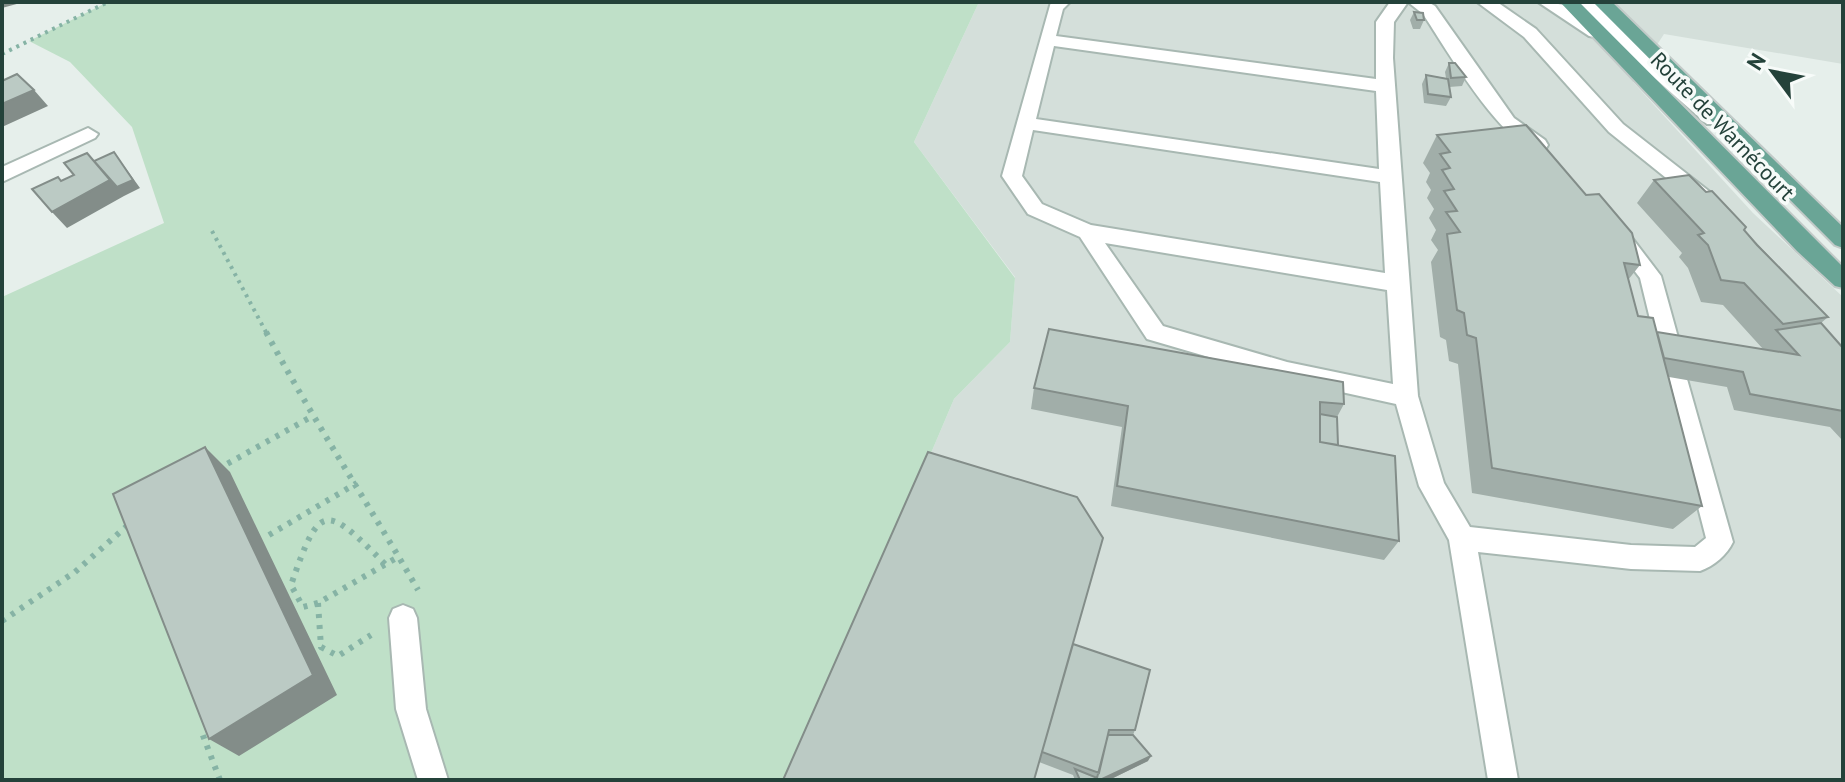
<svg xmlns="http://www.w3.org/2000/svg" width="1845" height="782" viewBox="0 0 1845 782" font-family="'PT Sans',sans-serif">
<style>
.built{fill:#d4dfda}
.green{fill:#bfe0c8}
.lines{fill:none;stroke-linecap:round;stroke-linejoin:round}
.minor-casing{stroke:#a8b8b2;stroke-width:4}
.major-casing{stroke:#c2cac8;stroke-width:4}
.path-far1{stroke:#86b3a5;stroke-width:4;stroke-dasharray:3 5;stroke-linecap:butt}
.path{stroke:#86b3a5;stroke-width:6;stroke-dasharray:4 7;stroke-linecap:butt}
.minor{fill:#fff;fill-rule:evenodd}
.major{fill:#6aa596;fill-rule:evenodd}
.wall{fill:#a1aea9}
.shaded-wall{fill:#838d89}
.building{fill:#bbcac4;stroke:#838d89;stroke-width:2}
.labels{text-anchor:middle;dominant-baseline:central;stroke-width:7;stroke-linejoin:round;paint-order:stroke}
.street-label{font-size:22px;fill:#24423a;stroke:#f7fbf9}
</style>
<rect width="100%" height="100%" fill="#e6efeb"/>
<path class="built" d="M979,2H1843V64L1664,34L1633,82L1753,213L1843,297V780H792L954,399L1010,342L1015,277L914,142Z"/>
<path class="green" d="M108,2H979L914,142L1015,278L1010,342L954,399L792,780H2V297L164,223L132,127L70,62L29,41Z"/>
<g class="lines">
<defs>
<path id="minor" d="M1051,2H1070L1063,9L1056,36L1376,79V22L1390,2H1428L1435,6L1514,118L1545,140L1548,145L1545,150C1509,159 1442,42 1423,14L1408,2L1394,22L1393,58L1418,396L1444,483L1470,527L1631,545L1695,547L1706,538L1665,379L1669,372H1685L1733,542C1727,555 1714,566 1700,571L1631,569L1478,552L1518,780H1488L1449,540L1419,486L1396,404L1287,380L1147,339L1080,237L1028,214L1002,176ZM1054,46L1376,91L1379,169L1036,119ZM1033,130L1380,182L1385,273L1091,225L1042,204L1022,176ZM1105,243L1387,290L1393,384L1287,362L1163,326Z
M1477,2H1497L1536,29L1623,124L1710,192L1713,197L1710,202H1696L1609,132L1524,37Z
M1538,2C1565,2 1586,11 1604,32L1595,37L1589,36Z
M1579,2H1598L1645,51L1721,116L1724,120L1721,124H1707L1633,59Z
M88,128L98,134L95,138L2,182V167Z
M1621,231L1629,234L1661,276L1682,352L1678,358H1662L1658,352L1640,278L1610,239Z
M403,605L413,609L417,618L426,709L448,780H418L396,709L389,618L393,609Z"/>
<path id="major" d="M1560,2H1579L1843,267V288L1835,286L1797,251Z
M1593,2H1612L1843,227V248L1835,245Z"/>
</defs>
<use href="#minor" class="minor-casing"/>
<use href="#major" class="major-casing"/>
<path class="path-far1" d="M2,54L108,2
M212,231L267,334"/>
<path class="path" d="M266,332C313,420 368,503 418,590
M218,469L311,417
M269,535L357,483
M385,564C325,504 320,501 291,585L303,607L318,603L400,556
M318,603L321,647L338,656L371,635
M2,621L75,572L128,525
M209,728L202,733L220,780"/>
<use href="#minor" class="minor"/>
<use href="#major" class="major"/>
</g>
<path class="wall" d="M1414,12L1424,20L1420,29H1413L1410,20Z
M1449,63L1466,77L1462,86L1449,87L1451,97L1446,106L1424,103L1422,84L1426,75L1446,78L1445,72Z
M1437,135L1640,265L1628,280L1638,316L1657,332L1763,349L1723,305L1701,302L1688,268L1679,257L1682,253L1637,203L1654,180L1744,230L1828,317L1821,323L1843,348V441L1830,427L1734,410L1727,387L1669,377L1702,506L1673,529L1472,493L1458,364L1449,361L1446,340L1440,337L1431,262L1438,250L1431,240L1436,230L1429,218L1434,209L1427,198L1431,190L1426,182L1430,173L1423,163Z
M1049,329L1344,404L1337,417L1338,445L1399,541L1384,560L1111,506L1122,427L1031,409L1034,388Z
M1073,644L1135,730L1133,735L1148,761L1109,780H1075L1073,775L1039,762Z"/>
<path class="shaded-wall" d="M2,2H24L2,8Z
M34,90L48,106L2,127V104Z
M114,152L140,188L124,196L67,228L52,212L110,180Z
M205,447L230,472L337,695L239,756L209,739Z
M1151,756L1148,761L1109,780H1100Z"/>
<path class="building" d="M1414,12L1423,13L1424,20H1417Z
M1449,63H1455L1466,77L1451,78Z
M17,74L34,90L2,104V81Z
M1426,75L1448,79L1451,97L1428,94Z
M1526,125L1586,195L1599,194L1632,233L1640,265L1624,263L1638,316L1653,318L1702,506L1492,468L1476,338L1467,335L1464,313L1457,310L1447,234L1460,232L1446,212L1457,211L1444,191L1454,189L1442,170L1450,168L1440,154L1450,152L1437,135Z
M114,152L133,180L117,187L94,161Z
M87,153L110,180L52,212L32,189L58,177L61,181L74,175L64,163Z
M1689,175L1706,192L1712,191L1746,227L1744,230L1757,245L1828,317L1783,324L1744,283L1721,280L1708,245L1698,235L1704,233L1654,180Z
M1821,323L1843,348V411L1750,394L1743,372L1664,358L1657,332L1799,355L1776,330Z
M1049,329L1343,382L1344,404L1320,402V442L1395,456L1399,541L1117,486L1128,406L1034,388Z
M1320,414L1337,417L1338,445L1320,442Z
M205,447L313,675L209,739L113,494Z
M928,452L1077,497L1103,538L1034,780H783Z
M1073,644L1150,670L1135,730H1109L1099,773L1042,752Z
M1108,735H1133L1151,756L1100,780H1080L1075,769L1097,778Z"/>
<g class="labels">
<g class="street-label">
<text transform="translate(1723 126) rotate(46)">Route de Warnécourt</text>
</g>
</g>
<rect width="1845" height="782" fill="none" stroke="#24423a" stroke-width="8"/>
<g transform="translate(1773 72) rotate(302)" stroke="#f7fbf9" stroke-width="6" paint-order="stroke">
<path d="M0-6L14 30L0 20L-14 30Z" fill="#24423a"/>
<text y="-12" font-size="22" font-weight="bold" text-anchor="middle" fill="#24423a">N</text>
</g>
</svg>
